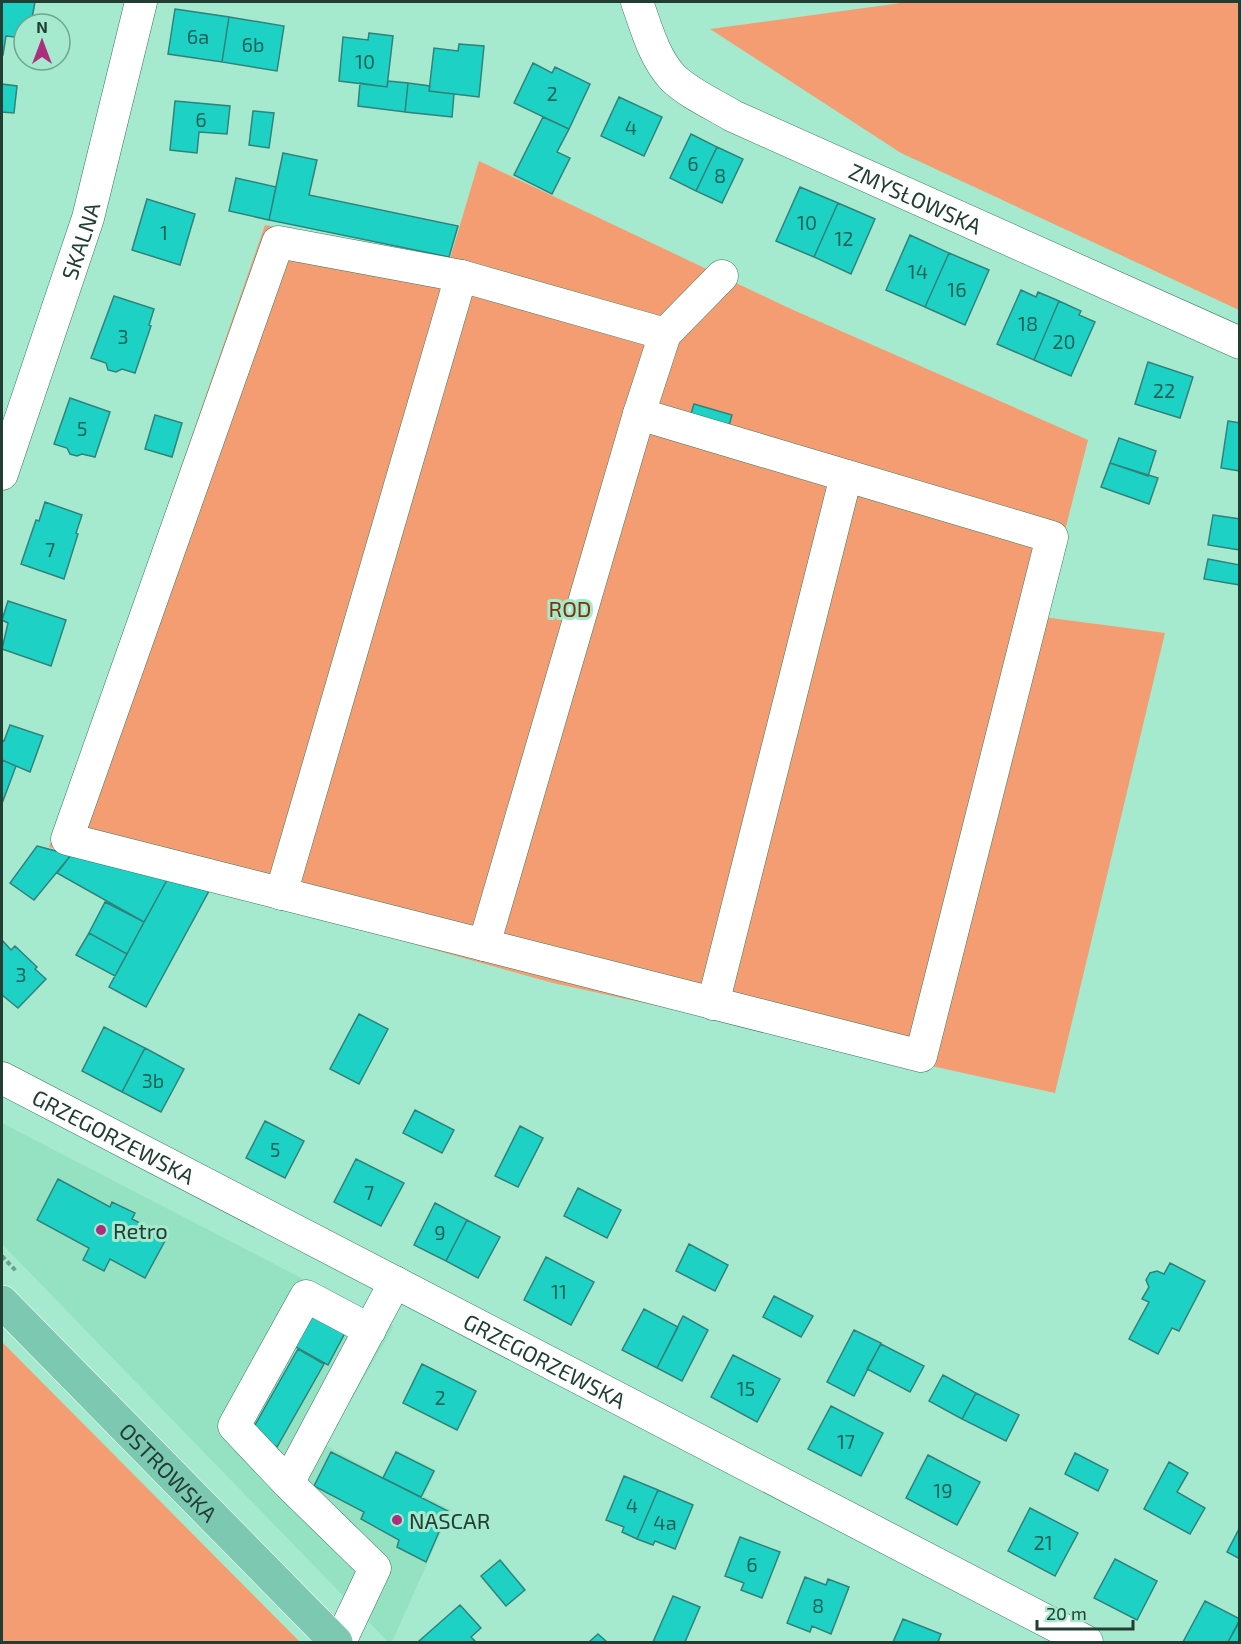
<svg xmlns="http://www.w3.org/2000/svg" width="1241" height="1644" viewBox="0 0 1241 1644" font-family="'Exo 2',sans-serif">
<style>
.built{fill:#94e2c2}
.green{fill:#f49d72}
.building{fill:#1dd2c5;stroke:#30827b;stroke-width:1.5}
.lines{fill:none;stroke-linecap:round;stroke-linejoin:round}
.minor-casing{stroke:#34775f;stroke-width:33}
.major-casing{stroke:#fff;stroke-width:34}
.path{stroke:#6ca08b;stroke-width:4;stroke-dasharray:4.5 3;stroke-linecap:butt}
.minor{stroke:#fff;stroke-width:32}
.major{stroke:#7dc8b1;stroke-width:33}
.poi-dot{fill:#ac2e7d;stroke:#a5eace;stroke-width:2}
.labels{text-anchor:middle;dominant-baseline:central;stroke-width:6;stroke-linejoin:round;paint-order:stroke}
.number-label{font-size:20px;fill:#216358}
.street-label{font-size:22px;fill:#223e33;stroke:#a5eace}
.park-label{font-size:22px;fill:#7e3300;stroke:#a5eace}
.poi-label{font-size:22px;fill:#223e33;stroke:#a5eace;text-anchor:start}
</style>
<rect width="100%" height="100%" fill="#a5eace"/>
<path class="built" d="M2,1123L394,1326L325,1445L382,1476L396,1450L436,1470L424,1496L451,1510L392,1642H388L2,1244Z"/>
<path class="green" d="M908,2H1239V310L901,153L710,29Z
M479,161L791,309L1088,440L1043,617L1165,633L1055,1093L553,983L263,902L49,847L265,225L449,262Z
M2,1342L300,1642H2Z"/>
<path class="building" d="M2,2H35L31,24H24V38L6,36L3,55H2Z
M175,9L229,17L222,62L168,54Z
M229,17L284,26L277,71L222,62Z
M369,33L393,36L387,87L339,81L343,37L368,40Z
M459,44L484,46L479,97L429,91L434,48L458,51Z
M533,63L552,73L555,67L590,84L569,129L514,103Z
M388,81L408,83L405,112L358,106L360,83L387,87Z
M408,83L430,86L429,91L454,94L452,117L405,112Z
M2,84L17,86L14,113L2,112Z
M619,97L662,117L644,156L601,136Z
M175,101L230,106L227,134L199,132L197,153L170,150Z
M253,111L274,113L269,148L249,145Z
M543,117L569,129L557,152L570,158L552,194L514,175Z
M691,134L717,147L696,191L670,178Z
M717,147L743,159L722,203L696,191Z
M283,153L317,160L309,195L458,226L449,257L269,220Z
M236,178L276,187L269,220L229,211Z
M800,187L838,203L814,257L776,241Z
M147,199L195,214L180,265L132,250Z
M838,203L875,219L851,274L814,257Z
M910,235L949,253L925,307L886,290Z
M949,253L989,270L965,325L925,307Z
M1021,290L1036,297L1038,292L1059,301L1034,360L997,344Z
M114,296L154,309L149,325L151,326L135,373L122,369L116,372L108,370L106,363L91,358Z
M1059,301L1081,311L1079,315L1095,322L1071,376L1034,360Z
M1148,362L1193,377L1180,418L1135,404Z
M70,398L110,412L95,457L82,454L77,456L70,454L67,448L54,444Z
M694,404L732,415L727,432L689,420Z
M155,415L182,423L172,457L145,449Z
M1228,421L1240,423V471L1221,468Z
M1119,438L1156,451L1148,476L1110,463Z
M1110,463L1158,478L1149,504L1101,487Z
M45,502L82,515L76,533L78,534L64,579L21,564L36,520L39,521Z
M1213,515L1240,519V550L1208,545Z
M1208,559L1240,565V585L1204,579Z
M8,601L66,620L51,666L2,649L8,623L2,620Z
M10,725L43,736L30,772L2,760V740L4,741Z
M2,760L16,766L3,801L2,800Z
M37,846L71,855L34,900L10,883Z
M71,855L167,880L144,922L57,873Z
M167,880L209,891L146,1007L109,987Z
M105,902L144,922L127,954L89,933Z
M89,933L127,954L115,976L76,955Z
M2,940L11,950L15,946L37,967L35,969L46,979L18,1008L2,995Z
M359,1014L388,1029L359,1084L330,1069Z
M104,1027L145,1048L122,1092L82,1071Z
M145,1048L184,1069L161,1112L122,1092Z
M415,1110L454,1130L442,1153L403,1133Z
M265,1121L304,1141L285,1178L246,1158Z
M520,1126L543,1138L518,1187L495,1176Z
M356,1159L404,1183L381,1226L334,1202Z
M58,1179L110,1207L112,1202L135,1213L132,1219L167,1237L145,1278L110,1259L104,1271L83,1260L89,1248L37,1220Z
M578,1188L621,1210L607,1238L564,1216Z
M435,1203L467,1220L446,1261L414,1245Z
M467,1220L500,1237L478,1278L446,1261Z
M689,1244L728,1265L715,1291L676,1271Z
M546,1257L594,1282L571,1325L524,1300Z
M1170,1263L1205,1281L1179,1331L1172,1328L1158,1354L1129,1339L1149,1302L1142,1299L1149,1287L1146,1280L1150,1273L1157,1271L1164,1274Z
M774,1296L813,1316L801,1337L763,1317Z
M644,1309L678,1327L657,1368L622,1350Z
M312,1314L345,1333L328,1365L294,1346Z
M683,1316L708,1330L682,1381L657,1368Z
M854,1330L881,1343L854,1396L827,1382Z
M881,1344L924,1366L910,1392L867,1369Z
M298,1349L324,1364L277,1447L251,1432Z
M733,1355L780,1379L757,1422L711,1397Z
M422,1364L476,1391L457,1430L403,1403Z
M943,1375L976,1393L962,1419L929,1401Z
M976,1393L1019,1415L1006,1441L962,1419Z
M831,1406L883,1433L861,1476L808,1449Z
M331,1452L448,1511L426,1562L397,1547L399,1540L361,1519L364,1512L314,1486Z
M396,1452L434,1471L421,1497L383,1478Z
M1075,1453L1108,1470L1098,1491L1065,1474Z
M928,1455L980,1482L957,1525L906,1498Z
M1169,1462L1188,1473L1177,1492L1205,1508L1190,1534L1144,1509Z
M624,1476L658,1490L637,1539L622,1532L624,1527L606,1520Z
M658,1490L693,1505L675,1549L655,1541L653,1545L637,1539Z
M1030,1508L1078,1533L1055,1576L1008,1551Z
M1239,1529H1240V1559L1227,1552Z
M740,1537L780,1552L762,1598L741,1590L744,1583L725,1576Z
M1115,1559L1157,1581L1137,1620L1094,1598Z
M500,1560L525,1590L506,1606L481,1576Z
M805,1577L826,1585L828,1579L849,1587L831,1634L812,1626L810,1632L787,1623Z
M673,1596L700,1607L685,1642H653Z
M1205,1601L1240,1619L1228,1642H1183Z
M460,1605L481,1628L471,1637L476,1642H421L419,1641Z
M903,1619L941,1634L938,1642H893Z
M1240,1621V1642H1228Z
M598,1634L607,1642H589Z"/>
<g class="lines">
<defs>
<g id="minor">
<path id="s1" d="M637,2C646,27 654,58 673,78C690,94 713,104 733,116L1240,343"/>
<path d="M665,334L461,276L278,242L67,839L921,1056L1052,537L639,414L665,334L722,276"/>
<path id="s2" d="M2,474L88,218L141,2"/>
<path d="M281,894L461,276"/>
<path d="M484,945L639,414"/>
<path d="M713,1004L846,476"/>
<path id="s3" d="M2,1078L1087,1642"/>
<path d="M288,1483L234,1426L306,1296L370,1330"/>
<path d="M340,1642L375,1568L288,1483L395,1282"/>
</g>
<g id="major">
<path id="s4" d="M2,1302L336,1642"/>
</g>
</defs>
<use href="#minor" class="minor-casing"/>
<use href="#major" class="major-casing"/>
<path class="path" d="M2,1256L16,1271"/>
<use href="#minor" class="minor"/>
<use href="#major" class="major"/>
</g>
<g class="poi-dot">
<circle cx="101" cy="1230" r="6"/>
<circle cx="397" cy="1520" r="6"/>
</g>
<g class="labels">
<g class="number-label">
<text x="198" y="36">6a</text>
<text x="253" y="44">6b</text>
<text x="365" y="61">10</text>
<text x="552" y="93">2</text>
<text x="201" y="119">6</text>
<text x="631" y="127">4</text>
<text x="693" y="163">6</text>
<text x="720" y="175">8</text>
<text x="807" y="222">10</text>
<text x="164" y="232">1</text>
<text x="844" y="238">12</text>
<text x="918" y="271">14</text>
<text x="957" y="289">16</text>
<text x="1028" y="323">18</text>
<text x="123" y="336">3</text>
<text x="1064" y="341">20</text>
<text x="1164" y="390">22</text>
<text x="82" y="428">5</text>
<text x="50" y="549">7</text>
<text x="21" y="974">3</text>
<text x="153" y="1080">3b</text>
<text x="275" y="1149">5</text>
<text x="369" y="1192">7</text>
<text x="440" y="1232">9</text>
<text x="559" y="1291">11</text>
<text x="746" y="1388">15</text>
<text x="440" y="1397">2</text>
<text x="846" y="1441">17</text>
<text x="943" y="1490">19</text>
<text x="632" y="1505">4</text>
<text x="665" y="1522">4a</text>
<text x="1043" y="1542">21</text>
<text x="752" y="1564">6</text>
<text x="818" y="1605">8</text>
</g>
<g class="street-label">
<text stroke="none"><textPath href="#s1" startOffset="356">ZMYSŁOWSKA</textPath></text>
<text stroke="none"><textPath href="#s2" startOffset="246">SKALNA</textPath></text>
<text stroke="none"><textPath href="#s3" startOffset="126">GRZEGORZEWSKA</textPath></text>
<text stroke="none"><textPath href="#s3" startOffset="612">GRZEGORZEWSKA</textPath></text>
<text stroke="none"><textPath href="#s4" startOffset="238">OSTROWSKA</textPath></text>
</g>
<g class="park-label">
<text x="570" y="608">ROD</text>
</g>
<g class="poi-label">
<text x="113" y="1230">Retro</text>
<text x="409" y="1520">NASCAR</text>
</g>
</g>
<rect width="1241" height="1644" fill="none" stroke="#223e33" stroke-width="6"/>
<g transform="translate(42 42)"><circle r="28" fill="#a5eace" stroke="#71a590" stroke-width="1.5"/>
<path d="M0-4.5L10 22L0 15L-10 22Z" fill="#ac2e7d"/>
<text y="-9" font-size="16" font-weight="bold" text-anchor="middle" fill="#223e33">N</text>
</g>
<path d="M1037 1620v9h96v-9" fill="none" stroke="#223e33" stroke-width="3"/>
<text x="1046" y="1620" font-size="18" fill="#223e33" stroke="#a5eace" stroke-width="4.5" paint-order="stroke">20 m</text>
</svg>
